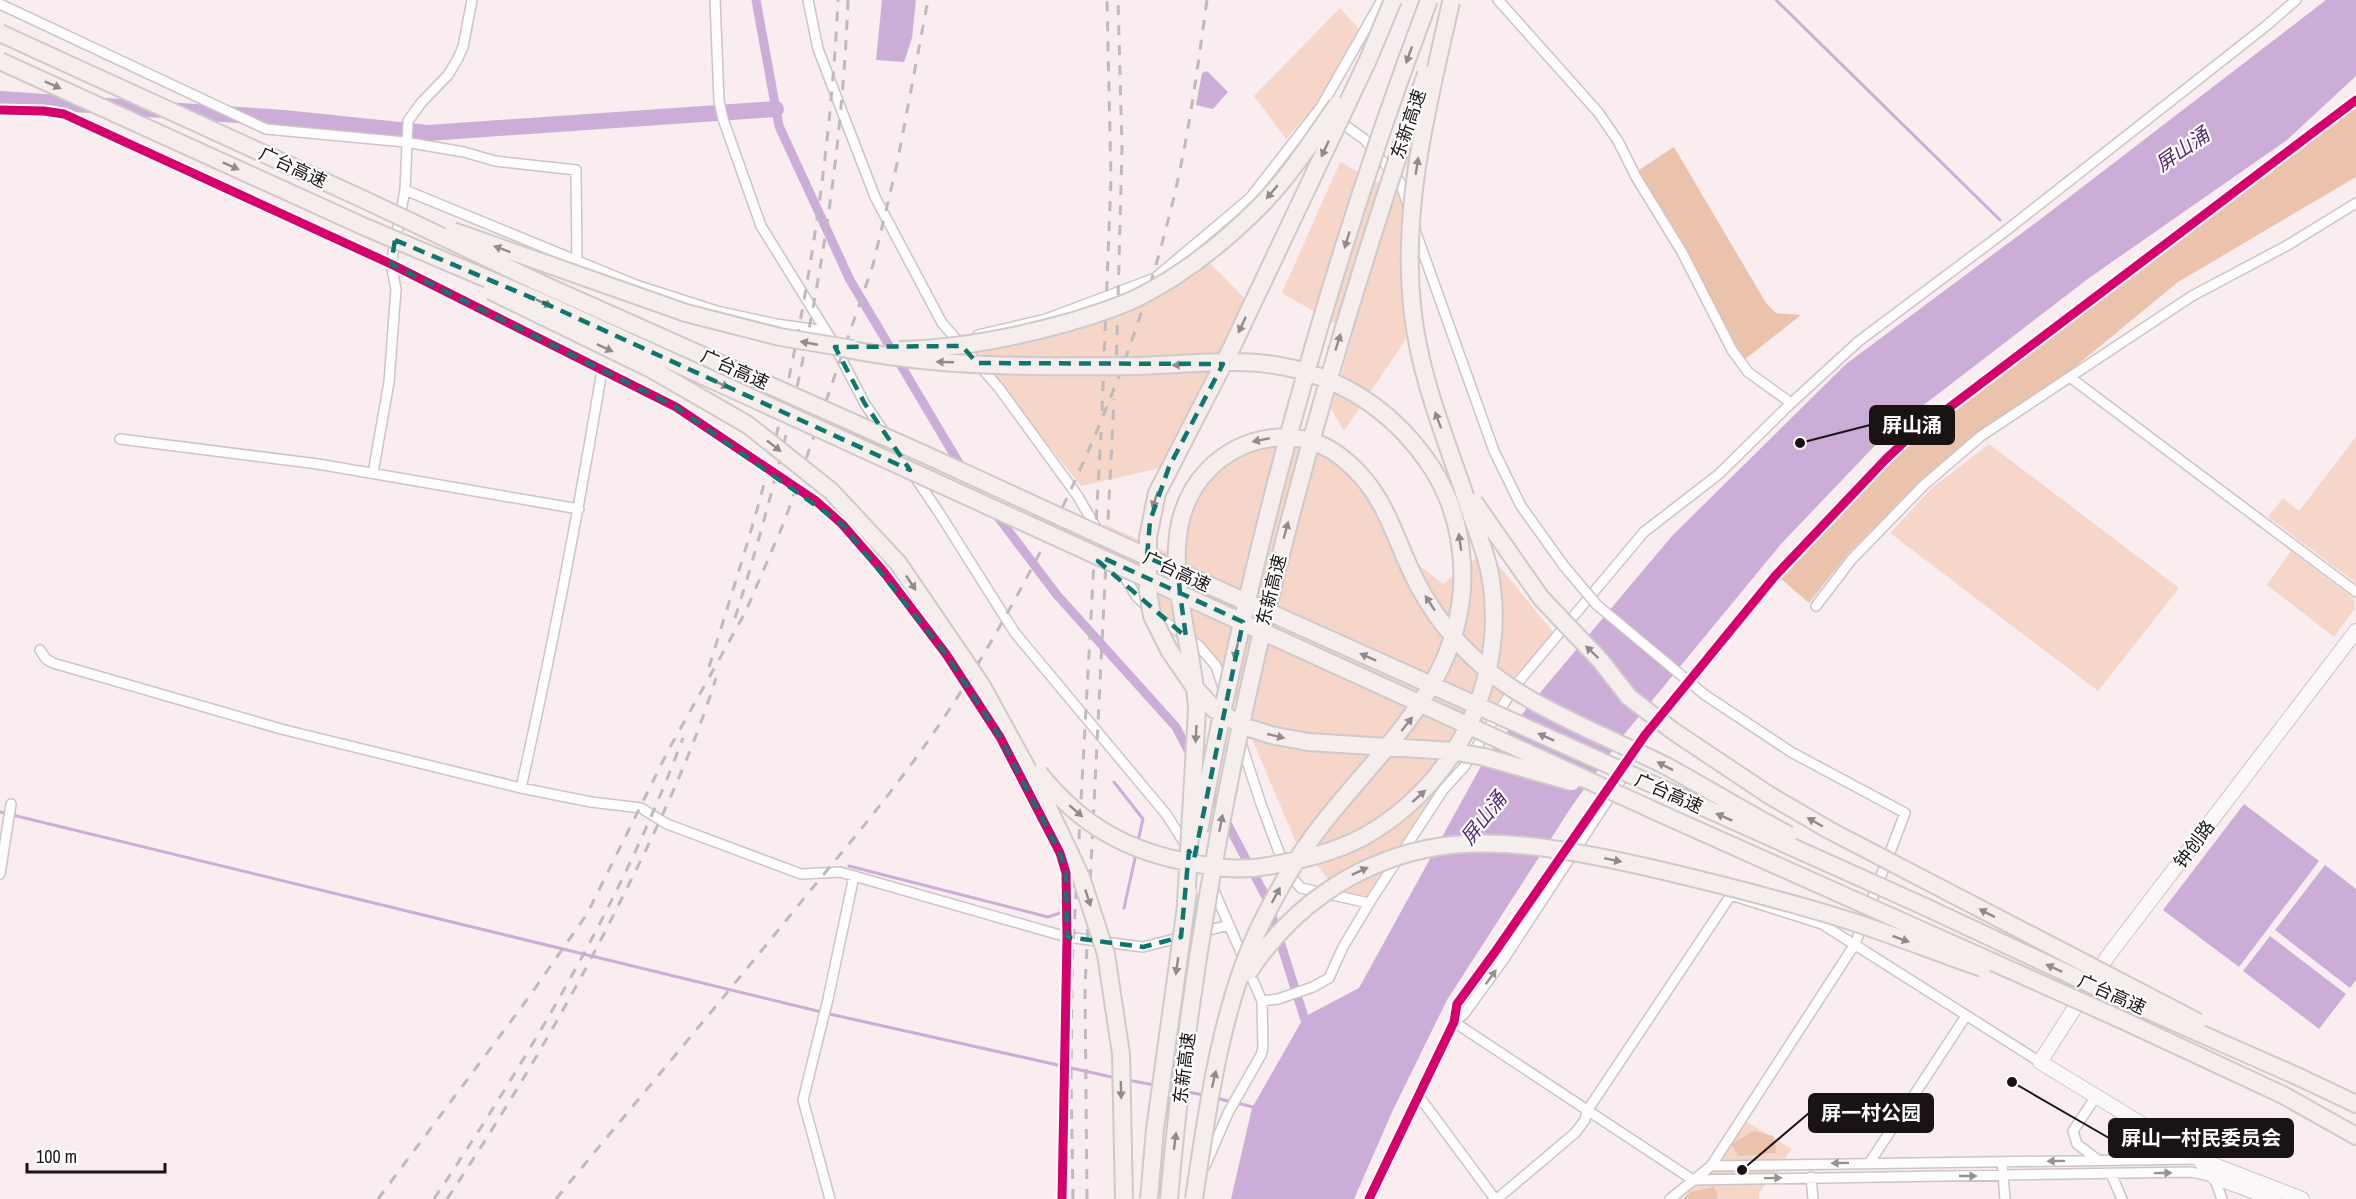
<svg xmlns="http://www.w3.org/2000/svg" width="2356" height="1199" viewBox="0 0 2356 1199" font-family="'Archivo Narrow','Noto Sans SC',sans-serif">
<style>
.green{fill:#f5d6c8}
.forest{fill:#ebc2ac}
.water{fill:#ccadd8}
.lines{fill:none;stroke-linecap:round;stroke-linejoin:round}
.stream{stroke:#ccadd8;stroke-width:3}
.canal{stroke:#ccadd8;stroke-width:9}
.river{stroke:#ccadd8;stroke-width:16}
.street-casing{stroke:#cec4c6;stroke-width:12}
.secondary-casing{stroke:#cec4c6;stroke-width:16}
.highway-casing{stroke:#cfc9ca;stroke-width:20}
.street{stroke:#fefcfd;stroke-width:9}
.secondary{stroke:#fcf8f8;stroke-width:14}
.highway{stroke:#f5eeed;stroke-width:16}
.rail{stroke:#bebbbb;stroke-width:3;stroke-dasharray:10 10;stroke-linecap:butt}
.street-bridge-casing{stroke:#cec4c6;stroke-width:12;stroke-linecap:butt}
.highway-bridge-casing{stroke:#cfc9ca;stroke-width:20;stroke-linecap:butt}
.street-bridge{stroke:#fefcfd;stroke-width:9}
.highway-bridge{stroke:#f5eeed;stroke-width:16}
.cycleway-casing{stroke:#fff;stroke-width:13}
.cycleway{stroke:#d6006c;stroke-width:9}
.oneway{fill:#928b8b}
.oneway2{fill:#979394}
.marked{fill:none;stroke:#0f766e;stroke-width:4.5;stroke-dasharray:12 8;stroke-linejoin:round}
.labels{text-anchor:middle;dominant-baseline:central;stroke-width:4.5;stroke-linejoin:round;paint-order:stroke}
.street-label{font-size:18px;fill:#1a1314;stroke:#fff}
.water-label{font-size:20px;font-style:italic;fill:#58276e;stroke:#fff}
.leader{fill:none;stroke:#1a1314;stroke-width:2}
.callout-dot{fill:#1a1314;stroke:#fff;stroke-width:2}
.callout{fill:#1a1314;stroke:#1a1314;stroke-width:2}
.callout-label{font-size:20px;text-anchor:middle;font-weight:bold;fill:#fff}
</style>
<rect width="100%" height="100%" fill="#f9edf0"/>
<path class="green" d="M1340,8L1359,29L1316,105L1286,139L1254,96Z
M1340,162L1402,196L1406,339L1344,431L1331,409L1353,334L1282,293Z
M1209,262L1256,310L1165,467L1081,486L975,353L1082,328L1176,283Z
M2356,437V583L2268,517L2283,498L2299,511Z
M1275,443L1329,456L1367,491L1392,544L1443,584L1486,550L1554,633L1516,675L1451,768L1366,896L1339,891L1295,840L1219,662L1201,640L1159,609L1104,524L1169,553L1204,482L1243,450Z
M1989,444L2179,588L2098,691L1890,533L1932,488Z
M2291,551L2354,599L2355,608L2334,637L2267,585Z
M1745,1121L1792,1149L1759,1193V1199H1683L1731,1144Z"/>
<path class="forest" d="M2353,107L2356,109V177L2178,282L2071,370L1980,430L1919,482L1848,554L1809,603L1779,577L1888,465L1919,436Z
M1674,147L1766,303L1776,313L1801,315L1744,360L1639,170Z
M1754,1131L1773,1136L1777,1153L1739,1156L1731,1144Z
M1714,1187L1718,1195L1716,1199H1683L1690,1192Z"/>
<path class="water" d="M882,0H916L912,38L904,62L876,60Z
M2326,0H2356V76L2287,140L2089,278L1886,434L1781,544L1622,737L1572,806L1447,1000L1393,1110L1354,1199H1231L1252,1108L1304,1017L1359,988L1486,757L1672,536L1846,364L2046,215Z
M1207,71L1228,92L1213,109L1196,105L1202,73Z
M2244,804L2319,861L2239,967L2163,910Z
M2325,865L2356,889V980L2350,988L2275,930Z
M2270,936L2346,994L2319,1029L2243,971Z"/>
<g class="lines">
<path class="stream" d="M1776,0L2000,220
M1114,782L1143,819L1138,841
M0,812L834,1015L1116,1078
M849,866L1048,917L1060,913
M1124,908L1136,854
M1128,1080L1154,1085
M1187,1092L1204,1095
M1217,1098L1231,1102
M1237,1103L1257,1108"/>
<path class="canal" d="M756,0L779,126L850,280L962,468
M995,513L1057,595L1176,727L1191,756
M1209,789L1266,897L1304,1017L1310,1027"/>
<path class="river" d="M0,99L284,118L428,133L776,109"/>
<defs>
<path id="street" d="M715,0L719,101L723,119L761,226L831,339L865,404L938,511L1015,633L1166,814L1187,847
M808,0L818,49L875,197L942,323L999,388L1077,495L1136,596L1158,617L1199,646L1216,666L1225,693
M1498,0L1598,112L1618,141L1636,177L1682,252L1732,350L1748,372L1791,403
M0,4L266,129L405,142L464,152L495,161L576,170L577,262
M0,110L44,111L64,114L391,264L676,407L816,501L842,524L883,571L946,654L1000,737L1060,853L1066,873L1067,937L1062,1199
M1336,119L1364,139L1400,182L1409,208
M405,190L636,285L717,311L776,324L826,331
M1415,230L1494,451L1521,506L1564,566
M978,335L1046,319L1155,278L1250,198L1321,107L1382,0
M2071,378L2356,592
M120,439L318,464L579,509
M373,473L389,382L396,289L391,264L405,190L408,121L421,103L448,75L457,60L463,47L472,0
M1816,606L1852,559L1924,485L1981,436L2192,296L2288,245L2356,203
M40,650L46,659L53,663L281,729L521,788L591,802L641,808L667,824L801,874L840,872L854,876L1067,937L1143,947L1229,925
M1240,740L1261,804L1286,871L1301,888L1369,903
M521,788C552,649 579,510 602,370
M0,874L11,804
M1262,1001L1278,999L1313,987L1329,978L1343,947L1373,897L1443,790L1464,767L1515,686L1644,532L1719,474L1788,406L1859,341L2003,233L2266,26L2296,0
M1454,1022L1693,1180L2191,1172L2214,1177L2222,1199
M1454,1022L1464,1014L1504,959L1628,769
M1418,1095L1495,1199
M2095,1098L2073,1131L2077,1144L2098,1160
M1870,1162L1966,1016
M2002,1162L2005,1199
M1205,1166L1229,1111L1261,1055L1263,1048L1262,1001L1212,886
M1711,1166L2197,1159
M2111,1174L2122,1199
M1811,1177L1813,1199
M830,1199L803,1100L828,999L854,876
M1369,1199L1454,1022L1457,1004L1495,952L1645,735L1775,576L1885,460L1905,441L2356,100
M1497,1199L1575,1133L1585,1120L1587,1111L1731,895L1822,924L2040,1062
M1670,1199L1711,1166L1855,944L1905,813L1791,752L1705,695"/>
<path id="secondary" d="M2201,1160L2302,1199
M2274,1199L2214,1177L2199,1159L2040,1062L2108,956L2356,631"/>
<path id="highway" d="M2299,1077L2356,1104
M2283,1095L2356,1136"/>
</defs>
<use href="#street" class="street-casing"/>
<use href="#secondary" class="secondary-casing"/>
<use href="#highway" class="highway-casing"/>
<use href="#street" class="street"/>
<use href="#secondary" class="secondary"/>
<use href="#highway" class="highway"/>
<path class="rail" d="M1116,375L1122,148L1118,0
M1102,411L1111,179L1107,0
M735,618C798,418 840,210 848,0
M709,667C732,592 757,517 775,441C809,296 831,148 838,0
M378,1199L529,997L587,914L669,749L745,613L785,520L873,265L897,164L928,0
M434,1199C531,1054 622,901 683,738
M447,1199C511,1103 570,1003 621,900C657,829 692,755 716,678
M556,1199C639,1098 723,999 805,897C848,845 892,793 930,738C961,694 988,648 1014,601C1082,478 1136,349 1170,213C1188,143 1197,72 1207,0
M1073,1199L1071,1076L1072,967L1101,432
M1087,1199L1085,987L1114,399"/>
<defs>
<path id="street-bridge" d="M1564,566L1597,605L1705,695"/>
<path id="highway-bridge" d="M1393,0L1368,60L1231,349L1157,493L1148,537V591L1152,616L1169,650L1195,688L1215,710L1246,727L1271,735L1308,742L1452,751L1484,757L1572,782
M0,33L365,200L542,284L928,456L1204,583L1919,904L2120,998L2299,1077
M0,61L365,227L544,303L1666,816L2120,1019L2283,1095
M453,231L686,313L780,337L853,349
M491,291L653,370L748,425L831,491L898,563L982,686L1046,803L1081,877L1106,954L1121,1054L1124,1199
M842,348C938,368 1038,367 1136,366C1188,365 1244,356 1295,369C1353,384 1399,418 1432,468C1450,496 1460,529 1462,563C1469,675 1387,742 1324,822C1300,852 1280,886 1263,920C1222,1000 1207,1110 1194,1199
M899,350C958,349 1013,338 1070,322C1093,315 1117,308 1139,297C1184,274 1227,240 1263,203C1291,174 1314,138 1337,105
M1474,502L1541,598L1600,660L1629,697L1673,731L1769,795L1829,830L2198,1022
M1039,773C1080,825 1128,852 1193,863C1218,868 1242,871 1268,866C1304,860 1344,850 1375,830C1460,776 1508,675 1490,574C1486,554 1478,534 1471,514C1450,448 1421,384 1413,314C1400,208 1428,105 1451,2
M1199,831C1251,549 1328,268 1429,0
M1186,903L1197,710C1194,634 1146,532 1209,469C1225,453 1243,443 1266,439C1307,432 1336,447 1363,478C1390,509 1399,550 1418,585C1433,613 1454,640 1477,661C1524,706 1607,736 1666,766C1707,788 1747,813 1789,835
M1248,973C1290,909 1351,865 1426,849C1498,834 1585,853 1655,869C1719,884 1782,900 1844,919C1891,934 1936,952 1982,968
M1149,1199L1155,1129L1188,892
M1169,1199C1202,812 1300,440 1426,74"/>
</defs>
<use href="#street-bridge" class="street-bridge-casing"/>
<use href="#highway-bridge" class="highway-bridge-casing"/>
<use href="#street-bridge" class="street-bridge"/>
<use href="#highway-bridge" class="highway-bridge"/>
<defs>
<path id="cycleway" d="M0,110L44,111L64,114L391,264L676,407L816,501L842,524L883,571L946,654L1000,737L1060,853L1066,873L1067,937L1062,1199
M1369,1199L1454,1022L1457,1004L1495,952L1645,735L1775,576L1885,460L1905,441L2356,100"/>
</defs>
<use href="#cycleway" class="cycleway-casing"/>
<use href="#cycleway" class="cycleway"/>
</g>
<defs><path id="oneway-solid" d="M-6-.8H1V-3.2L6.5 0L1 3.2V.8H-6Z" transform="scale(1.5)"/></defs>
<g class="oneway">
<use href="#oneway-solid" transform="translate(1409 55) rotate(109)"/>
<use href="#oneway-solid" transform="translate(53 85) rotate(24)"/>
<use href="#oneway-solid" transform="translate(1325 149) rotate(115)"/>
<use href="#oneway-solid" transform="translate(231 166) rotate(24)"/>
<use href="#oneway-solid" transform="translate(1417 166) rotate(-81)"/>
<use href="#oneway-solid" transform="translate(1272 192) rotate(130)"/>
<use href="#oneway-solid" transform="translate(1347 240) rotate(107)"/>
<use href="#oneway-solid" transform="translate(502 249) rotate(-160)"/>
<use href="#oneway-solid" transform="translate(544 303) rotate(24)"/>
<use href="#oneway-solid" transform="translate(1242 325) rotate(115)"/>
<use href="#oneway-solid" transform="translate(1338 342) rotate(-73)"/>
<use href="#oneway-solid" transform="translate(809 343) rotate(-169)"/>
<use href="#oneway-solid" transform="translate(605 348) rotate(25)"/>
<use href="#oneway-solid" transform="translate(945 362) rotate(-178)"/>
<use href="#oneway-solid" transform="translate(1181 365) rotate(178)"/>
<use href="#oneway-solid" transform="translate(721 384) rotate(25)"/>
<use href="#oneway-solid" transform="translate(1438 420) rotate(-110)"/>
<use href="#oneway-solid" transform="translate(1261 440) rotate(168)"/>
<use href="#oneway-solid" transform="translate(774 446) rotate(38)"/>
<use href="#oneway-solid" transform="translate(1155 500) rotate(108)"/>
<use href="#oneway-solid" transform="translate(1286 530) rotate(-75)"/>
<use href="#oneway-solid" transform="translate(1460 542) rotate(-98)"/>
<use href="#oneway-solid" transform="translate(911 583) rotate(56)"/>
<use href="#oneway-solid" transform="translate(1430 603) rotate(-123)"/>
<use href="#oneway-solid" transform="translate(1236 651) rotate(103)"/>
<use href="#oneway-solid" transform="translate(1592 652) rotate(-136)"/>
<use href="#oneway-solid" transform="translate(1368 657) rotate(-156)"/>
<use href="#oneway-solid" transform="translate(1407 724) rotate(-52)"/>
<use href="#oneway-solid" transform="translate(1196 734) rotate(93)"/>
<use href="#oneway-solid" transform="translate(1276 736) rotate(13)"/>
<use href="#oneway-solid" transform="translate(1546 737) rotate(-156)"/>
<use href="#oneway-solid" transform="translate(1665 766) rotate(-153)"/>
<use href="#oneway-solid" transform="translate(1419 796) rotate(-42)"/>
<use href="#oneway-solid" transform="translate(1076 811) rotate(41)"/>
<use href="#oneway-solid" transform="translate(1724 817) rotate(-156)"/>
<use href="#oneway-solid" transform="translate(1815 822) rotate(-150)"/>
<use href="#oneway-solid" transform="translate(1221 823) rotate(-79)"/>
<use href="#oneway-solid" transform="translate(1613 860) rotate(12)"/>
<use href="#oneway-solid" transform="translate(1360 871) rotate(-25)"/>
<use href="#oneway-solid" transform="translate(1276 895) rotate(-62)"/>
<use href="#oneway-solid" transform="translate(1088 898) rotate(72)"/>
<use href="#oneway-solid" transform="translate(1987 913) rotate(-153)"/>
<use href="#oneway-solid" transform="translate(1901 939) rotate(20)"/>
<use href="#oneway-solid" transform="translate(1177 966) rotate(98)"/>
<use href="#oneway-solid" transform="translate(2054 968) rotate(-155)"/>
<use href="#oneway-solid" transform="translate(1214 1079) rotate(-77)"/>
<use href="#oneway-solid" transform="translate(1121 1090) rotate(89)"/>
<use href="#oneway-solid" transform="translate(1175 1141) rotate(-83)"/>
</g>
<g class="oneway2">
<use href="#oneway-solid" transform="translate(1491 977) rotate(-54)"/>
<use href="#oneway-solid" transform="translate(2056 1161) rotate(179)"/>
<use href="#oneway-solid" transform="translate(1840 1163) rotate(179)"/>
<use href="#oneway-solid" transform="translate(2163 1173) rotate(-1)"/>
<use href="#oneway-solid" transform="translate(1968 1176)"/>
<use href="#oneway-solid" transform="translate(1773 1178) rotate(-1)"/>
</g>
<path class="marked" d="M395,240L544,303L910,470L865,404L835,347L962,346L977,363L1223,364L1169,467L1150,521L1147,557L1178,571L1180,593L1101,557L1098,561L1186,637L1180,593L1243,622L1194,859L1189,851L1181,937L1143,947L1067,937L1066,873L1060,853L1000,737L946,654L842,524L676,407L391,264Z"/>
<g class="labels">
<g class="street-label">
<text transform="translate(1408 124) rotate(-71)">东新高速</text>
<text transform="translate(293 167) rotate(25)">广台高速</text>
<text transform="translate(735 369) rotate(24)">广台高速</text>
<text transform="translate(1177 571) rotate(25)">广台高速</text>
<text transform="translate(1271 590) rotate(-76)">东新高速</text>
<text transform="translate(1669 793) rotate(24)">广台高速</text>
<text transform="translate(2194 844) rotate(-53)">钟创路</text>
<text transform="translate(2112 994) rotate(24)">广台高速</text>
<text transform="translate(1184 1068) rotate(-83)">东新高速</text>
</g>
<g class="water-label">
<text transform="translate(2182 149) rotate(-35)">屏山涌</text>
<text transform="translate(1483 818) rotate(-52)">屏山涌</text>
</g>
</g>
<path class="leader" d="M1800 443L1870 425M1742 1170L1809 1113M2012 1082L2109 1138"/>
<g class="callout-dot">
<circle cx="1800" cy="443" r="6"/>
<circle cx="1742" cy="1170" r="6"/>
<circle cx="2012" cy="1082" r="6"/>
</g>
<g class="callout">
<rect x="1870" y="406" width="84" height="38" rx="6"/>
<rect x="1809" y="1094" width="124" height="38" rx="6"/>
<rect x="2109" y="1119" width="184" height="38" rx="6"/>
</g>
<g class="callout-label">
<text x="1912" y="432">屏山涌</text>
<text x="1871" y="1120">屏一村公园</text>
<text x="2201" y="1145">屏山一村民委员会</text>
</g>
<path d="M27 1163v9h138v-9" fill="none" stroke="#1a1314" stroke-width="3"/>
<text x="36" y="1163" font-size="18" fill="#1a1314" stroke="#ffffff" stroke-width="4.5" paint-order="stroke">100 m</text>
</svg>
